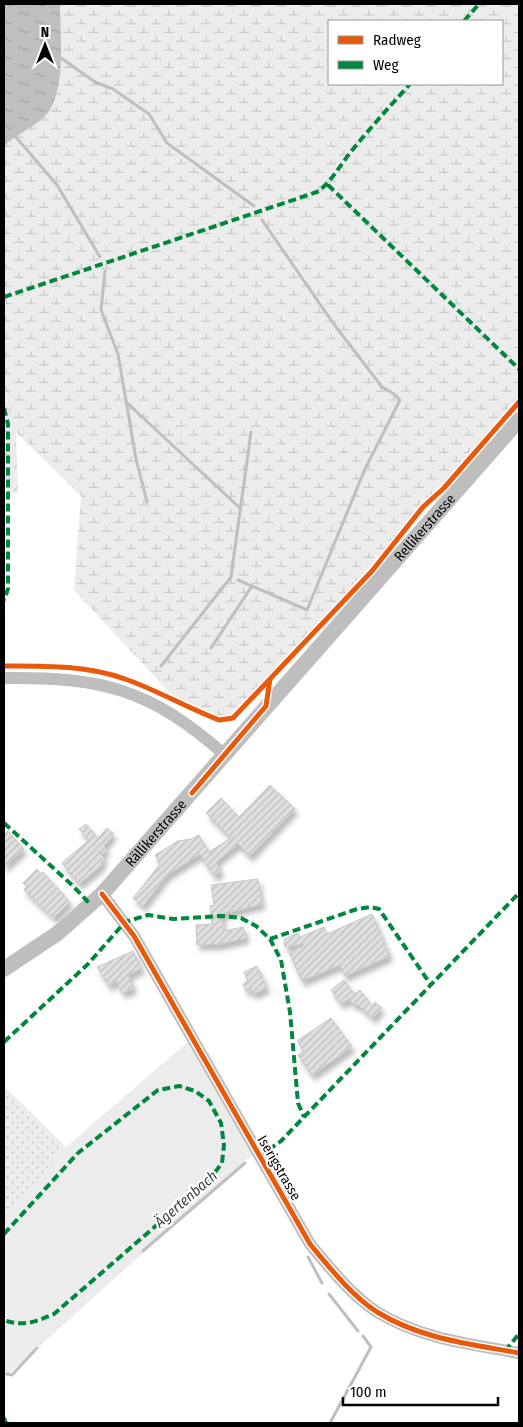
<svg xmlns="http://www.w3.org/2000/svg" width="523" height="1427" viewBox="0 0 523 1427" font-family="'Fira Sans Condensed',sans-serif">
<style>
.grass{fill:url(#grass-dots)}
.forest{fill:url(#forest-crowns)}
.wetland{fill:url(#wetland-marsh);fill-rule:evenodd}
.pitch{fill:#ececec}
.water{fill:url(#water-ripples)}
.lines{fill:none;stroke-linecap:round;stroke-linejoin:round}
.stream{stroke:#bfbfbf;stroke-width:3}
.building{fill:url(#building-hatch);stroke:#c7c7c7;filter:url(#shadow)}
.major-casing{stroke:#dbdbdb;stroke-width:16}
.minor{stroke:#bebebe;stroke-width:12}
.major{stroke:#bebebe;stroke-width:15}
.quiet{stroke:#00873e;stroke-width:4;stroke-dasharray:8 4;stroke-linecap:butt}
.cycleway-casing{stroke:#fff;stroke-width:8}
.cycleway{stroke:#e8590c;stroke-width:5}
.labels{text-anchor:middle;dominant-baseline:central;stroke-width:4.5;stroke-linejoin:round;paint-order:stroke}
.street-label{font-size:14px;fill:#000;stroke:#fff}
.water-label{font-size:15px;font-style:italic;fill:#444;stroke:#fff}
</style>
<defs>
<pattern id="grass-dots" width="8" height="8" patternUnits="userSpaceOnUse" patternTransform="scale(1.25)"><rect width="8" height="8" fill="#ececec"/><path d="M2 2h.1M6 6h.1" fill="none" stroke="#c9c9c9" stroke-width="1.8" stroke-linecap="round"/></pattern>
<pattern id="forest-crowns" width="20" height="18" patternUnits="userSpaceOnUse" patternTransform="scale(1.25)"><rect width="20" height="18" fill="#ececec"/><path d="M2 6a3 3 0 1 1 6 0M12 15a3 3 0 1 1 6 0" fill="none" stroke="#c9c9c9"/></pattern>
<pattern id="wetland-marsh" width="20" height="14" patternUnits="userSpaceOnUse" patternTransform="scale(1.25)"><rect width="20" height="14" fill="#ececec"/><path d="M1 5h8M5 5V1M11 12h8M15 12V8" fill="none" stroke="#c9c9c9"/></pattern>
<pattern id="water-ripples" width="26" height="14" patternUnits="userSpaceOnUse" patternTransform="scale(1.25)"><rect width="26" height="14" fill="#bfbfbf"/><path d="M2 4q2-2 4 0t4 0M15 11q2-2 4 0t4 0" fill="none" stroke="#a2a2a2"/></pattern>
<pattern id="building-hatch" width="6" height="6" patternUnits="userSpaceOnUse" patternTransform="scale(1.25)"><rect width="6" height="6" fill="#dfdfdf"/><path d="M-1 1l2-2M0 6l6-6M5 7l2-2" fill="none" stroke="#bebebe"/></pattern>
<filter id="shadow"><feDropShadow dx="3" dy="5.5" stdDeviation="2.5" flood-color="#0004"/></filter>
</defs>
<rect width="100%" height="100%" fill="#fff"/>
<path class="grass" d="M4,1086L66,1147L4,1220Z"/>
<path class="forest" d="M4,386L11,412L45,432L16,433L18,493H8L4,471Z"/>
<path class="wetland" d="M60,4H519V401L233,718L219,720L179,703L74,590L81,496L16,432L4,386V146C16,135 30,129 42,119C68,99 60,34 60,4ZM329,21H502V84H329Z"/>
<path class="pitch" d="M189,1041L253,1154L4,1378V1220L66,1147Z"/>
<path class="water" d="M4,4H60C60,34 68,99 42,119C30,129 16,135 4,146Z"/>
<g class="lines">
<path class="stream" d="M61,58L95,82L113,89L149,114L167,143L254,206
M15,136L57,185L100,257
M105,271L101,310L118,354L136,459L147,502
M126,402L240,508
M238,580L307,610L365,469L400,400L394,394L382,387L333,323L262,220
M211,648L252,586
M161,666L231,577L251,432
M143,1251L245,1163
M308,1257L322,1283
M329,1294L358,1331
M7,1374L12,1375L37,1348
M330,1423L371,1347L363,1336"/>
</g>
<path class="building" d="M270,785L295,809L250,856L238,844L216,862L221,871L214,876L200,854L167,875L143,906L133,898L160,864L155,855L178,841L191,839L199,835L209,852L231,838L206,813L221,798L239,817Z
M86,824L98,838L107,828L114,834L104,846L107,850L102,854L99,852L105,859L101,863L102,865L79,884L62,863L89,840L79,829Z
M8,831L24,849L4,867V835Z
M37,869L41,874L43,872L70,902L54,918L24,890L27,887L23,883Z
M258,879L262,904L222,914L223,931L244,927L246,938L220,944L197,945L196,925L212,924L210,906L214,905L211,885Z
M372,914L390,956L345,976L340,965L302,981L289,952L303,946V944L285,947L284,939L298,933L300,937L324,927L327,934Z
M133,951L142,968L128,975L134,988L123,993L116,981L109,986L97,967Z
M257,966L267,988L253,994L251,989L246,991L243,984L248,981L244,972Z
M344,980L354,994L360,990L372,1006L375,1002L382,1008L373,1018L357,1004L355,1006L349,999L341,1004L331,990Z
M331,1018L352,1047L312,1075L298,1055L304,1051L297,1041Z"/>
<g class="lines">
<defs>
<g id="major">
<path id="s1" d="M4,969L58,933L102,894L519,420"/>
</g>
</defs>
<use href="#major" class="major-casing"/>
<path class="minor" d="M4,678C103,677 150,689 225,755
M102,894L134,936L310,1244C330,1268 351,1295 377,1312C421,1339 470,1344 519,1353"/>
<use href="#major" class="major"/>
<path class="quiet" d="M464,21L479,4
M328,185L519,369
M4,297L317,192C332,182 341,163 354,148C372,126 391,105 410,84
M4,408L8,424V589L4,600
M4,823L73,886L91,905
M270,939L357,909L371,907L379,909L431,985
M4,1042L88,964L125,922L148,915L173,919L222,916L241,918L256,926L270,939L281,960L290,1012L298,1103L304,1117
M259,1157L281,1141L519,893
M4,1234L78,1153L158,1090L179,1086L195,1091L209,1101L221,1123L224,1145L222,1163L210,1179L54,1314C35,1322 23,1327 4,1320
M505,1351L519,1334
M4,1418L6,1423"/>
<defs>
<path id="cycleway" d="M4,666C44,666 86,665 125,679C157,690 187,708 219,720L233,718L372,571L423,507L444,488L519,402
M192,793L266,706L270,679
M102,894L134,936L310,1244C330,1268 351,1295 377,1312C421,1339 470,1344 519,1353"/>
</defs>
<use href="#cycleway" class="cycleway-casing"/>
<use href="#cycleway" class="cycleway"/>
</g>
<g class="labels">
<g class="street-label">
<text stroke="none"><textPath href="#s1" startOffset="612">Rellikerstrasse</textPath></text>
<text stroke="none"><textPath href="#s1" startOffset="205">Rällikerstrasse</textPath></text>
<text transform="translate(279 1168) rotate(60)">Iserigstrasse</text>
</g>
<g class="water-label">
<text transform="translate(186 1199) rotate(-41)">Ägertenbach</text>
</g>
</g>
<rect width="523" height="1427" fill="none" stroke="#000000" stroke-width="10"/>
<rect x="328" y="20" width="175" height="65" fill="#ffffff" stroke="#999999"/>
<rect x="338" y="36" width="25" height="8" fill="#e8590c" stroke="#999999"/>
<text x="373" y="45" font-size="15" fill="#000000">Radweg</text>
<rect x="338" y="61" width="25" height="8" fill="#00873e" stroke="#999999"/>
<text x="373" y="70" font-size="15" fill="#000000">Weg</text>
<g transform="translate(45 45)" stroke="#ffffff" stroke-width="4" paint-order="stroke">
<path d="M0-4L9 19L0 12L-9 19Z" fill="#000000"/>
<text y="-8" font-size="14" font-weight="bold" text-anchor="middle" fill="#000000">N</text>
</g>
<path d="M343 1397v8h155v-8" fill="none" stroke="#000000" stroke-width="2.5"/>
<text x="350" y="1397" font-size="15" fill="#000000" stroke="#ffffff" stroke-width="4" paint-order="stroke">100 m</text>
</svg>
